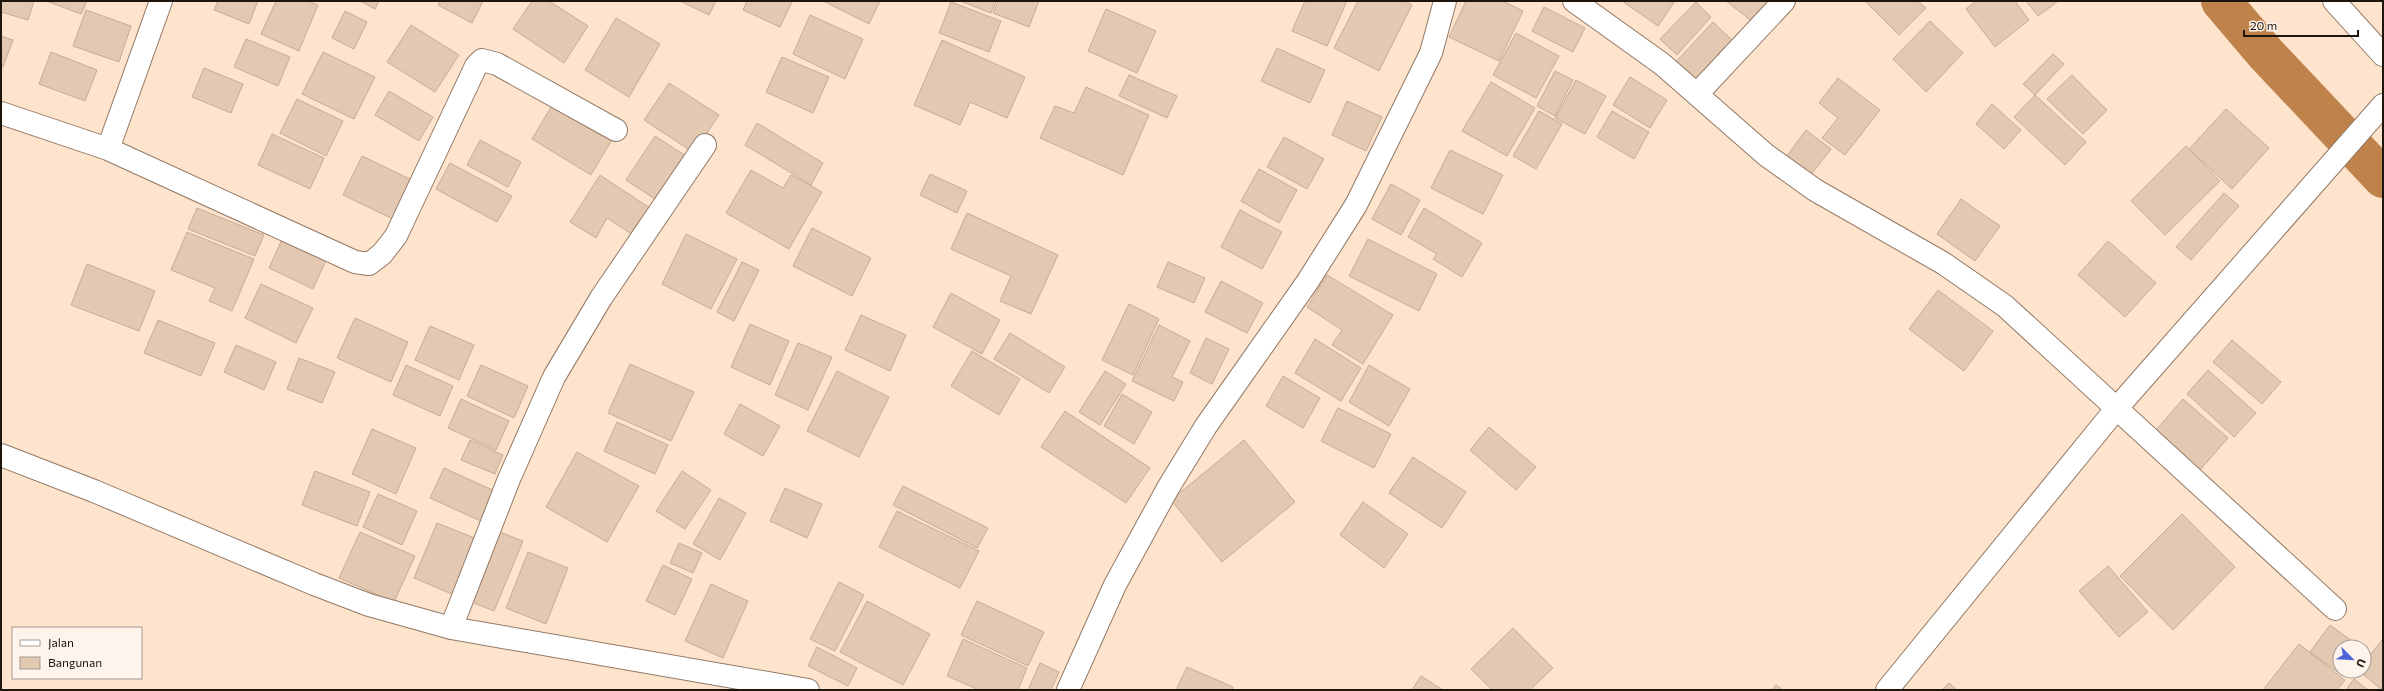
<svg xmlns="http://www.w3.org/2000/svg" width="2384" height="691" viewBox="0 0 2384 691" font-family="Commissioner,sans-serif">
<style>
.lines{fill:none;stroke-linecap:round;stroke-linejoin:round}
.canal{stroke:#bf824a;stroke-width:40}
.building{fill:#e3c8b2;stroke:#c6ad97}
.minor-casing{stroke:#927965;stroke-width:24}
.minor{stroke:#fff;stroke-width:22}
</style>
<rect width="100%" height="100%" fill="#fee3cd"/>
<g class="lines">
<path class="canal" d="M2221,1L2266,54L2383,178"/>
</g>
<path class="building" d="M1,1H34L28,20L1,12Z
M46,1H87L81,14Z
M218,1H258L249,24L214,10Z
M276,1H308L318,5L299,51L261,34Z
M360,1H379L375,9Z
M440,1H483L472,23L438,5Z
M532,1H549L588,26L564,63L513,29Z
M680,1H716L709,15Z
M747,1H789L792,2L780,27L743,10Z
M823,1H880L869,24Z
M960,1H996L991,13Z
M998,1H1039L1029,27L993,13Z
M1305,1H1347L1327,46L1292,31Z
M1358,1H1405L1412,5L1379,71L1334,48Z
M1466,1H1503L1523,11L1499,61L1449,37Z
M1622,1H1675L1658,26Z
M1726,1H1776L1757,25Z
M1865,1H1918L1926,8L1899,35Z
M1976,1H2015L2029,20L1995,47L1966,9Z
M2026,1H2057V2L2038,16Z
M951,2L1001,21L989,52L939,33Z
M1696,2L1711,17L1677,55L1660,39Z
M1544,7L1585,28L1573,52L1532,31Z
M1106,9L1156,31L1137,73L1088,51Z
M86,10L131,26L119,62L73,46Z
M345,11L367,22L354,49L332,38Z
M810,15L863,39L845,79L793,54Z
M616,18L660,44L629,97L585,70Z
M1930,21L1963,53L1926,92L1893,59Z
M1713,22L1733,41L1691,86L1671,67Z
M411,25L459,55L435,92L387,62Z
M1516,33L1559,56L1536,98L1493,75Z
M1,36L13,40L3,67L1,66Z
M246,39L290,57L278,86L234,67Z
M942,40L1025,77L1007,118L970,102L960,125L914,105Z
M1277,48L1325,70L1310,103L1261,81Z
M51,52L97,70L85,101L39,84Z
M323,52L375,77L354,119L302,94Z
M2053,54L2064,64L2035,95L2023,84Z
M782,57L829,77L813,113L766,92Z
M204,68L243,84L231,113L192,97Z
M1555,71L1573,80L1555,116L1537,106Z
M1129,75L1177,96L1167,118L1119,96Z
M2072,75L2107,110L2083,134L2047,99Z
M1630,77L1667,100L1650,128L1613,105Z
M1838,78L1880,110L1845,155L1822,138L1838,118L1819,103Z
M1576,80L1606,96L1585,134L1555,118Z
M1491,82L1535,108L1507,156L1462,131Z
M669,83L719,115L694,153L644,120Z
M1086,87L1149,115L1123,175L1040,138L1055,106L1074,113Z
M389,91L433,117L419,141L375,115Z
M2035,95L2086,142L2065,165L2014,117Z
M297,99L343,121L326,156L280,133Z
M1347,101L1382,117L1366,151L1332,135Z
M554,102L613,138L591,175L532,139Z
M1992,104L2021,130L2004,149L1976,124Z
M2226,109L2269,148L2232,189L2189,149Z
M1539,111L1562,124L1536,169L1513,156Z
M1612,111L1649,132L1634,159L1597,137Z
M757,123L823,163L811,185L745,145Z
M1806,130L1831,149L1810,176L1786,157Z
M272,134L324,158L310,189L258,165Z
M655,136L689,158L661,203L626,180Z
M1284,137L1324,159L1307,189L1267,167Z
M480,140L521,162L508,187L467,165Z
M2186,146L2220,181L2165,235L2131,201Z
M1450,150L1503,175L1483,214L1431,188Z
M362,156L412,180L393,219L343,195Z
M450,163L512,196L497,222L436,189Z
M1259,169L1297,190L1279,223L1241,201Z
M751,170L783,188L791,175L822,192L789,249L726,213Z
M930,174L967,191L957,213L920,195Z
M600,175L650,208L633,235L607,218L596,238L570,222Z
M1391,184L1420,200L1401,235L1372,219Z
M2224,193L2239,206L2191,260L2176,247Z
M1961,199L2000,226L1975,261L1937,234Z
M197,208L264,235L255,256L188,229Z
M1424,208L1482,243L1462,277L1433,259L1437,254L1408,237Z
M1240,210L1282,232L1262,269L1221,247Z
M967,213L1058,255L1031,314L1000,301L1011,276L951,249Z
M812,228L871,258L852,296L793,266Z
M187,232L254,259L232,311L209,301L215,288L171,270Z
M686,234L737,259L711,309L662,284Z
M283,237L327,258L313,289L269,268Z
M1368,239L1437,274L1419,311L1349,276Z
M2108,241L2156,283L2125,317L2078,275Z
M742,262L759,270L734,321L717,312Z
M1168,262L1205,278L1194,303L1157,287Z
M87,264L155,291L139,331L71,305Z
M1327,275L1393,315L1363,364L1332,345L1342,330L1307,307Z
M1221,281L1263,303L1247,333L1205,312Z
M261,284L313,308L296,343L245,318Z
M1938,290L1993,331L1964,371L1909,329Z
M951,293L1000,320L982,354L933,327Z
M1129,304L1159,319L1133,375L1102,360Z
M861,315L906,335L890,371L845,350Z
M355,318L408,342L391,382L337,358Z
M158,320L215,343L201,376L144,353Z
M750,324L789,341L770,385L731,367Z
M1159,325L1190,341L1172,377L1183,382L1174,401L1132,381Z
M430,326L474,345L459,380L415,360Z
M1010,333L1065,367L1049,393L994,359Z
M1206,338L1229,349L1212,384L1190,373Z
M1315,339L1361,368L1341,401L1295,373Z
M2232,340L2281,382L2262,404L2213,362Z
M798,343L832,357L808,410L775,395Z
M236,345L276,362L264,390L224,372Z
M972,351L1020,379L999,415L951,386Z
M299,358L335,372L322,403L287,389Z
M630,364L694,392L671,441L608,413Z
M406,365L453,386L440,416L393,395Z
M481,365L528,386L514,418L467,396Z
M1369,365L1410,389L1389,426L1349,402Z
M2208,370L2256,413L2234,437L2187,394Z
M837,371L889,397L859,457L807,431Z
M1105,371L1126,384L1100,425L1079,412Z
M1283,376L1320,398L1303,428L1266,406Z
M1122,394L1152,412L1134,444L1104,426Z
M461,399L509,421L496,450L448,428Z
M2183,399L2228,438L2194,477L2150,437Z
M740,404L780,426L763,456L724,434Z
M1338,408L1391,434L1374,468L1321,441Z
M1065,411L1150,468L1126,503L1041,447Z
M617,422L668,445L655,474L604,451Z
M1489,427L1536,467L1516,490L1470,450Z
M372,429L416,448L396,494L352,474Z
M470,440L503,455L495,474L461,460Z
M1244,440L1295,502L1222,562L1171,500Z
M577,452L639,486L607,542L546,507Z
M1413,457L1466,492L1442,528L1389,493Z
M444,468L499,493L485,523L430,498Z
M315,471L370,492L357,526L302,505Z
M682,471L711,490L685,529L656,511Z
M903,486L988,528L977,548L893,505Z
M785,488L822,504L807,538L770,521Z
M378,494L417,511L402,545L363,527Z
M719,498L746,513L720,560L693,544Z
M1363,502L1408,534L1384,568L1340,535Z
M897,511L979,551L960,588L879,547Z
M2182,514L2235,567L2173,630L2120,576Z
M437,523L482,541L459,597L414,578Z
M497,531L523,541L494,611L469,601Z
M360,532L415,556L394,602L339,578Z
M679,543L702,553L693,573L670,563Z
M528,552L568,568L546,624L506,608Z
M663,565L692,579L675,615L646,601Z
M2108,566L2148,612L2119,637L2079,591Z
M839,582L864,595L835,651L810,639Z
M711,584L748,601L723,658L685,641Z
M867,601L930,634L903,685L840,652Z
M977,601L1044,632L1028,666L961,635Z
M2330,625L2360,647H2340V671H2345L2342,675L2310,652Z
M1513,628L1553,668L1530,690H1492L1471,669Z
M963,639L1027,668L1018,690H979L947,676Z
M2383,639V690H2382L2359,671H2364V662Z
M2299,644L2345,680L2337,690H2263Z
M817,647L857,668L848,686L808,666Z
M1040,663L1059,672L1051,690H1028Z
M1187,667L1233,687L1232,690H1176Z
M1421,676L1443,690H1412Z
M2354,679L2368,690H2346Z
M1949,683L1957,690H1942Z
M1776,685L1783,690H1772Z"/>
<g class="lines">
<defs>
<path id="minor" d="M1574,1L1662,64L1766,155L1815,190L1943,263L2005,306L2335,609
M2334,1L2383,55
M1697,94L1784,1
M1,113L108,149L355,262L369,264L382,254L396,236L476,66L482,60L497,64L616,130
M108,149L161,1
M1,455L94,491L314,584L369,605L451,628L808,690
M451,628L509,479L554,377L601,298L705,145
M1068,690L1115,585L1168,488L1206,426L1308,281L1356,205L1431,53L1445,1
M1887,690L2116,409L2383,105"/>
</defs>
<use href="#minor" class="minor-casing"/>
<use href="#minor" class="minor"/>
</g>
<rect width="2384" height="691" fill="none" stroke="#1e150d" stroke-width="4"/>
<rect x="12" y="627" width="130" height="52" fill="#fff4eb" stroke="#a59b92"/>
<rect x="20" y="640" width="20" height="6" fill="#ffffff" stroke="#a59b92"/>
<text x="48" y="647" font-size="12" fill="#1e150d">Jalan</text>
<rect x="20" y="657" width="20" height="12" fill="#e3c8b2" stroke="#a59b92"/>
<text x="48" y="667" font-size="12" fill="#1e150d">Bangunan</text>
<g transform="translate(2352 659) rotate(114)"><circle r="19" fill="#fff4eb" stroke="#a59b92"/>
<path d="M0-3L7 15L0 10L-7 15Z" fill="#5065da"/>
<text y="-6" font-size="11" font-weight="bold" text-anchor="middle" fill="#1e150d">U</text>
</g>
<path d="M2244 30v6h114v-6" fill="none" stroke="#1e150d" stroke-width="2"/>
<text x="2250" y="30" font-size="12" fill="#1e150d" stroke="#fff4eb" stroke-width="3" paint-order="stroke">20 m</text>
</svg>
